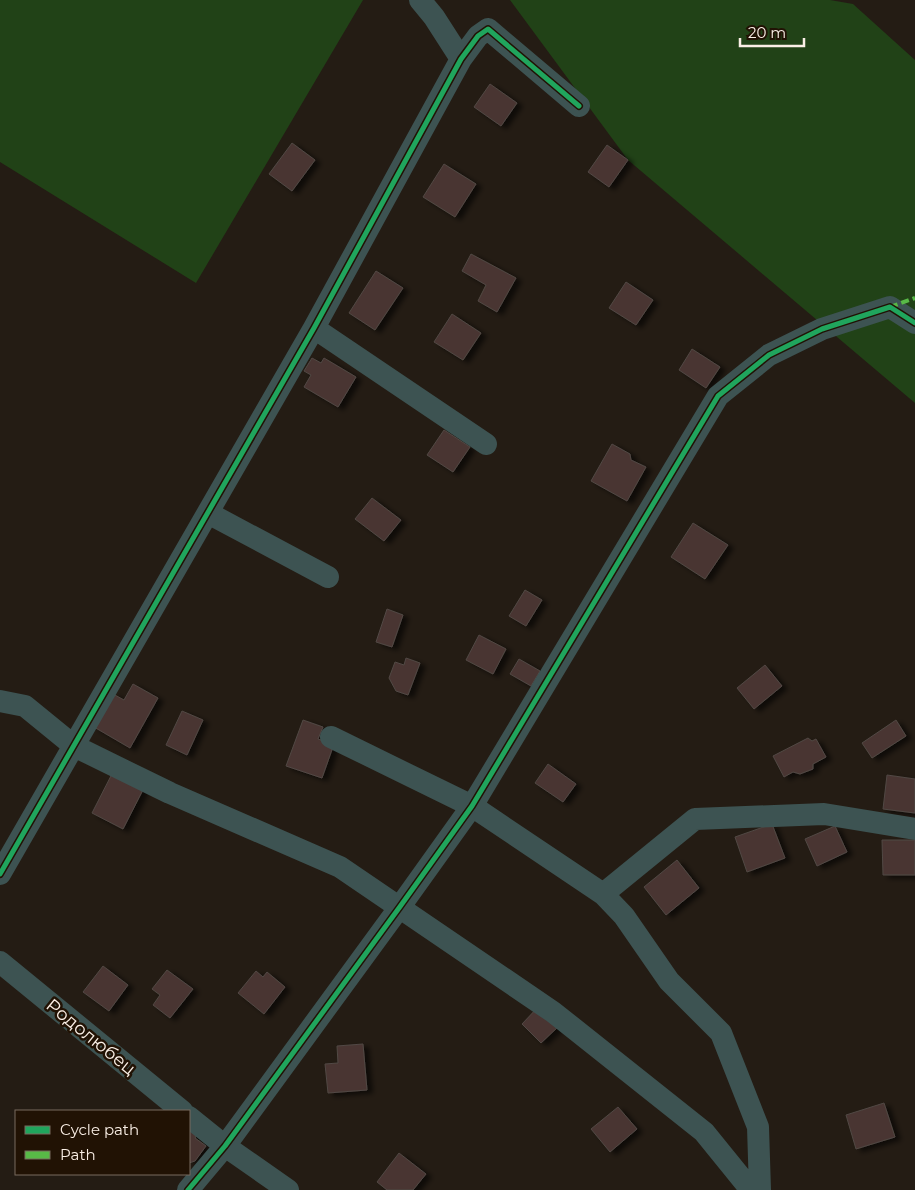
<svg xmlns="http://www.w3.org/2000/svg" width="915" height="1190" viewBox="0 0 915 1190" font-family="Montserrat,sans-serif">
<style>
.green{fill:#214217}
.building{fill:#493632;stroke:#514844;filter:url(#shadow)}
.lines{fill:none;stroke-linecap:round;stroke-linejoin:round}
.minor{stroke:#3d5352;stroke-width:22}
.quiet{stroke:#58b947;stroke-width:4;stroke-dasharray:8 4;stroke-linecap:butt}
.cycleway-casing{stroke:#211204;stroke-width:8}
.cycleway{stroke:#20a55d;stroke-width:5}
.labels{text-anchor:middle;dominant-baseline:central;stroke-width:5;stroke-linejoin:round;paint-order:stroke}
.street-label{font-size:18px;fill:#faefe6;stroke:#211204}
</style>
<defs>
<filter id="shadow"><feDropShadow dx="5.5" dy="3" stdDeviation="2.5" flood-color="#0009"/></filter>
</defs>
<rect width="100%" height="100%" fill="#241c14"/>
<path class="green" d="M0,0H363L196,283L0,162Z
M510,0H830L853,4L915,60V403L628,160Z"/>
<path class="building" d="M490,84L517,103L501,126L474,107Z
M292,143L315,160L292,191L269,174Z
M607,145L628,160L609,187L588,172Z
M444,164L476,184L455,217L423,197Z
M471,254L516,278L497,312L478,301L486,285L462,271Z
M376,271L403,288L375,330L349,313Z
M626,282L653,300L636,325L609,308Z
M452,314L481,333L463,360L434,342Z
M692,349L720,367L706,388L679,370Z
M312,358L321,363L324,358L356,377L338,407L304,387L311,375L304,371Z
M444,430L470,447L453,472L427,455Z
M612,444L630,454L631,460L646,467L627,501L591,481Z
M372,498L401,520L384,541L355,519Z
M693,523L728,545L705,579L671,557Z
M525,590L542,600L526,626L509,616Z
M387,609L403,615L392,647L376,642Z
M479,635L506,649L493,674L466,660Z
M406,658L420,663L408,695L396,691L389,678L395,662L404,665Z
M519,659L540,671L531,686L510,674Z
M765,665L782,686L754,709L737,688Z
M133,684L158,698L130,748L94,727L113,694L124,700Z
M182,711L203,720L187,755L166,745Z
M303,720L323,727L318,739L334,744L322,778L286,766Z
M896,720L906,736L872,758L862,743Z
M808,738L812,741L816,739L826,757L813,764V769L800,774L793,772L784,777L773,756Z
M548,764L576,784L563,802L535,783Z
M115,768L146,784L123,829L92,813Z
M887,775L915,779V813L883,809Z
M772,824L785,858L747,872L735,837Z
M835,826L847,852L817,866L805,839Z
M882,840H915V875H883Z
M677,860L699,888L666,915L644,887Z
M103,966L128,985L109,1011L83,992Z
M167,970L193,989L170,1018L153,1005L160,995L152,989Z
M256,971L263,977L267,972L285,987L264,1014L238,993Z
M539,1006L559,1026L541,1043L522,1024Z
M363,1044L367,1090L328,1093L325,1064L338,1063L337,1046Z
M884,1103L895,1137L856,1149L846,1115Z
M618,1107L637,1129L610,1152L591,1129Z
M189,1126L198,1133L195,1138L206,1146L195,1161L189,1163Z
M399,1153L426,1174L413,1190H387L377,1182Z"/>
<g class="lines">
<path class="minor" d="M420,0L434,17L461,59
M314,328L486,444
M208,513L328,577
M0,701L25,706L74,746L170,793L340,867L553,1012L704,1132L751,1190
M331,737L472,806L603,894L695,819L824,814L915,829
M0,874L314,328L461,59L478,36L488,29L579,106
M603,894L624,916L669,981L721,1033L758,1127L760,1190
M0,962L182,1111
M189,1117L225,1146L288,1190
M188,1190L225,1146L399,908L472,806L718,396L769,355L822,329L890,307L915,323"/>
<path class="quiet" d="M890,307L915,298"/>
<defs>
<path id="cycleway" d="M0,874L314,328L461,59L478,36L488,29L579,106
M188,1190L225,1146L399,908L472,806L718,396L769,355L822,329L890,307L915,323"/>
</defs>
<use href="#cycleway" class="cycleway-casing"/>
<use href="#cycleway" class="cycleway"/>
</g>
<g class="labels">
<g class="street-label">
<text transform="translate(91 1037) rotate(39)">Родолюбец</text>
</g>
</g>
<rect x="15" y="1110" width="175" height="65" fill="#211204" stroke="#786a5e"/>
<rect x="25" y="1126" width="25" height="8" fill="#20a55d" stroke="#786a5e"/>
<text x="60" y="1135" font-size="15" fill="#faefe6">Cycle path</text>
<rect x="25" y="1151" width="25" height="8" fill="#58b947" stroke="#786a5e"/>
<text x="60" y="1160" font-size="15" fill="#faefe6">Path</text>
<path d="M740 38v8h64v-8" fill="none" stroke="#faefe6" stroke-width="2.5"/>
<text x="748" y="38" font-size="15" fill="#faefe6" stroke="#211204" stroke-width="4" paint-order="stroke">20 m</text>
</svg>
